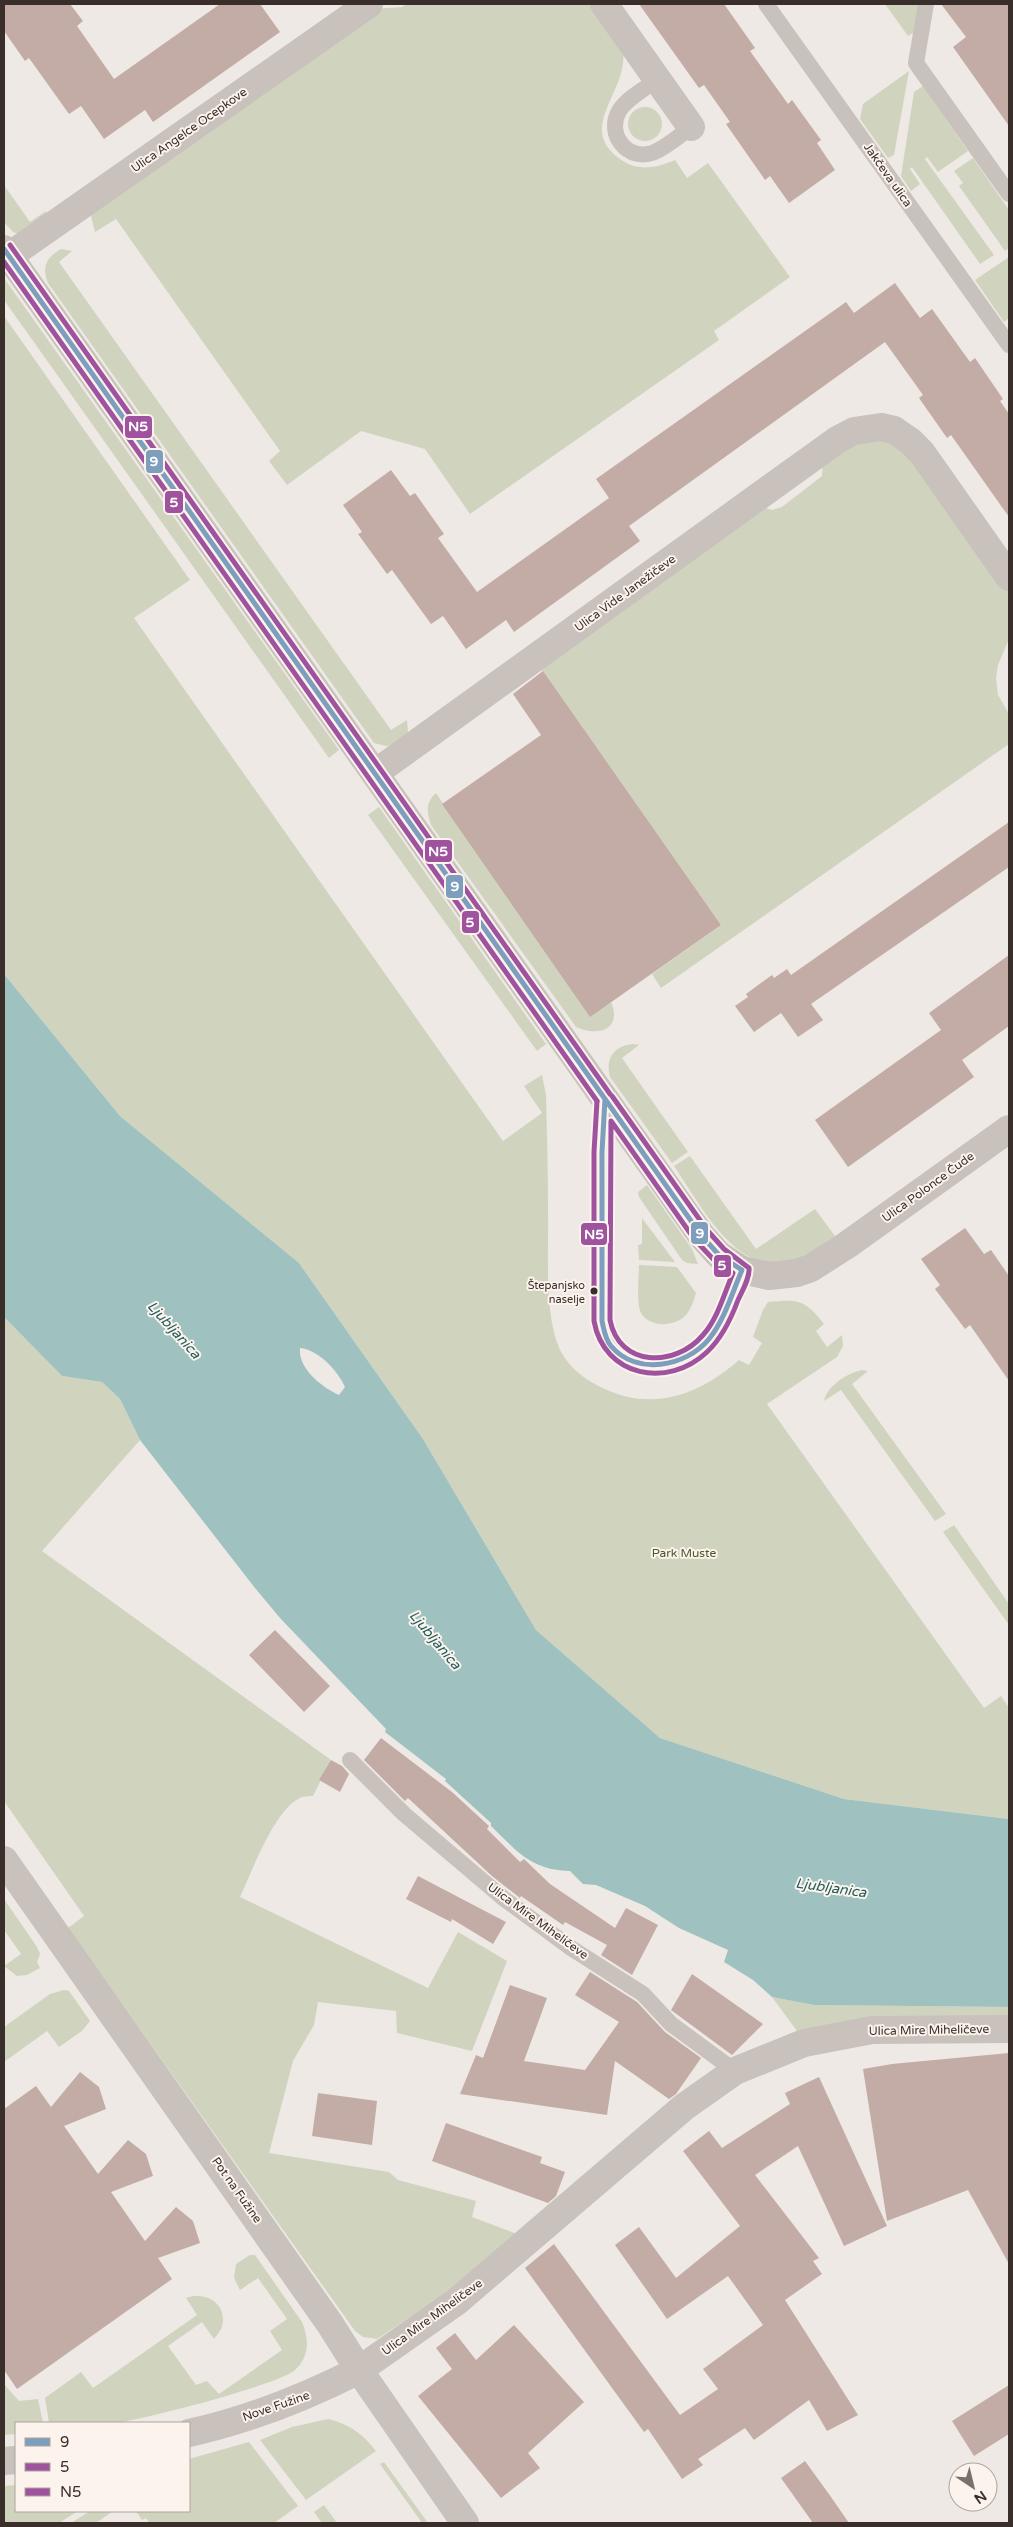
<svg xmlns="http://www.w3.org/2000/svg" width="1013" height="2527" viewBox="0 0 1013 2527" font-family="'Varela Round',sans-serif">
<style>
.green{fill:#d0d4be}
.water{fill:#9fc2c0;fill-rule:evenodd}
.building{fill:#c2aca5}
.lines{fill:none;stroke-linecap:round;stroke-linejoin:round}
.service{stroke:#c8c1bc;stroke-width:16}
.minor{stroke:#c8c1bc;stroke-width:28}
.tertiary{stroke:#c8c1bc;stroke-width:28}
.bus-1-casing{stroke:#fbf3ec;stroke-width:9}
.bus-2-casing{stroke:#fbf3ec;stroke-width:9}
.bus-3-casing{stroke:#fbf3ec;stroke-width:9}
.bus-1{stroke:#7e9ebd;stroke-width:5}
.bus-2{stroke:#9f539e;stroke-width:5}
.bus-3{stroke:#9f539e;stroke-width:5}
.bus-dot{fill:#3a2e2a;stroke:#fbf3ec;stroke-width:2}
.labels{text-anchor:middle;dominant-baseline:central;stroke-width:4;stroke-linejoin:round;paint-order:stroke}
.bus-label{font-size:11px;fill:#3a2e2a;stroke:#fbf3ec;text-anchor:end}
.street-label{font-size:12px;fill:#3a2e2a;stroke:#fbf3ec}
.park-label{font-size:12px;fill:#4a592d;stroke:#fbf3ec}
.water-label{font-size:14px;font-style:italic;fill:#1e5b5d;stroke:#fbf3ec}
.line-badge{stroke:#fbf3ec;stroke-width:2}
.badge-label{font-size:14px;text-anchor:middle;font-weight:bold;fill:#fff}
</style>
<rect width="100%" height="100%" fill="#eee9e4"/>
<path class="green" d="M407,4H595L623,51C629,92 573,129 623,161C640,172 658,167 675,160L687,178L708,163L790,277L714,331L719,340L470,514L425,449L361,431L287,485L269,461L280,451L116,219L95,232L91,216L99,204L373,9L402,7Z
M885,4H919L913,33L908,36Z
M909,71L894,155L888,158L860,119L863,104Z
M923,86L968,151L938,172L927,157L925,159L994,255L980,264L912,167L910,169L920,184L911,191L901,176L914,92Z
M628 124a17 17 0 1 1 34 0a17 17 0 1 1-34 0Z
M973,158L1009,210V248L1005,251L959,186L963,183L954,171Z
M4,185L30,222L46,211L45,220L23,235L13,232L4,222Z
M61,249L72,251L59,262L391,730L407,720L408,732L397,744L386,746L374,743L48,283C41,267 47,257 61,249Z
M1009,257V318L1004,322L975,280Z
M4,278L339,750L329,758L4,300Z
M4,316L190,580L134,618L503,1141L542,1113L524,1086L542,1075L546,1095C547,1134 548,1173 548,1212C549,1251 543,1322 563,1355C576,1377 604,1391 628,1397C671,1406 708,1387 739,1360L749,1365L762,1343L753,1337L763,1310L768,1302C798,1299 805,1299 824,1324L816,1331L827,1347L842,1335L843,1346L837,1357L767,1404L984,1708L1001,1696L1009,1708V1819L844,1799L660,1738L536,1630L423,1439L299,1263L120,1116L4,974Z
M866,437L905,446L1009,587V639L998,665L996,678L998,695L1009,714V744L661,988L652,974L721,925L541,669L757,505L772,510L782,507L822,476L823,460Z
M436,793L590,1016L611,1002C623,1030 597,1037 576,1027L431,825C427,812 425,803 436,793Z
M379,807L546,1044L537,1051L368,815Z
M633,1044L639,1045L622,1058L688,1152L672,1163L610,1077C605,1058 614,1046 633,1044Z
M690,1156L756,1249L815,1209L835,1236C825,1242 816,1250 806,1256C742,1290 703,1208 674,1166Z
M647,1185L692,1249L698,1264L687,1263L682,1260L639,1197L638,1192Z
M642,1218L675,1262L639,1260L638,1245L642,1244Z
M639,1265L677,1267L696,1293C694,1300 691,1309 686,1315C675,1327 650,1328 641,1313C636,1304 639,1276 639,1265Z
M4,1317L62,1376L102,1382L120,1399L140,1440L42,1551L331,1760L313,1796C309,1796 302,1796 298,1799C274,1812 252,1871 240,1897L428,1988L458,1932L507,1961L472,2051L397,2033L396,2011L318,2002L314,2025L293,2061L269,2153L389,2172L398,2180L476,2201L472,2217L517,2234L442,2296L377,2339L363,2337L355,2331L68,1928L84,1916L4,1801Z
M862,1370L868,1371L852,1384L946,1514L935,1521L841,1390L824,1401C827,1386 847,1373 862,1370Z
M954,1525L1009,1604V1625L943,1532Z
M4,1899L37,1947L40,1954L37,1962L40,1968L27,1975L17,1976L4,1966L21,1954L4,1930Z
M64,1990L69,1991L90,2021L82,2031L59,2047L47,2031L4,2062V2027L50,1994Z
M772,1997L815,2005L1009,2007V2018L858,2019L797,2031Z
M250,2255H255L302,2322C309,2339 310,2356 295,2370C281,2384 139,2421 114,2423C92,2425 71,2423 49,2423L45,2398L81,2372L93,2388L197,2315L186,2298C202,2292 224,2300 223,2321C223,2328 218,2334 214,2339L202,2322L168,2346L196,2385L207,2381L219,2394L282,2350L270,2331L287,2319L258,2278L240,2290L234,2278L236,2264Z
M4,2384L19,2401L38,2399L43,2423H16V2434L4,2435Z
M328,2419C349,2424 363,2434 376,2451L306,2500L260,2440L292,2427Z
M249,2442L298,2506L274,2523H149L146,2518L142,2520L136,2511H189V2459Z
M384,2462L428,2523H422L380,2464Z
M16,2485V2511H78L59,2523H4V2486Z
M324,2505L337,2523H322L314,2512Z
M90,2511H113L96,2523H71Z"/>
<path class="water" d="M4,974L120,1116L299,1263L423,1439L536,1630L660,1738L844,1799L1009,1819V2007L814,2005L772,1997L753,1980L724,1962L728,1950L679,1928L645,1906L596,1885L583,1884L570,1871C531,1870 517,1851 491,1826V1823L445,1781L446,1779L385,1732L386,1729L280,1618L255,1588L140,1440L120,1399L102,1382L62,1376L4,1317ZM300,1348C319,1350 338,1371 345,1387L339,1395C322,1387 298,1369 300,1348Z"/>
<path class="building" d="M4,4H70L83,21L77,26L114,79L220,4H260L280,32L153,122L145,110L104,139L81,106L69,114L29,58L25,61L4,31Z
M639,4H724L755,48L750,51L788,104L792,100L821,140L817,143L835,170L789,203L770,176L765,180L726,124L730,122L704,85L699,88Z
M941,4H1009V126L953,47L966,37Z
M895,283L920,318L932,309L970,362L975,358L1003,399L1000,401L1009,414V517L951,435L947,438L919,398L923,395L885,342L629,526L640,541L514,632L506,620L466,649L443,616L431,624L392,570L387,574L358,534L362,532L343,505L391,470L410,496L415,493L444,534L438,538L477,592L609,498L596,479L846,302L854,313Z
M543,671L721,925L590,1017L442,804L541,735L513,694Z
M1009,822V867L811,1004L823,1020L798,1037L781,1013L754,1032L735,1006L748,997L746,994L772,975L774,978L787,969L791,975Z
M1009,955V1026L962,1060L974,1077L848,1167L815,1120L941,1030L929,1013Z
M965,1228L984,1254L991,1250L1009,1276V1381L970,1325L965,1329L935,1289L940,1285L921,1259Z
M275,1630L330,1686L304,1712L249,1655Z
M381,1738L452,1792L489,1826L487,1829L520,1862L524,1859L550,1884L615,1928L626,1908L658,1925L632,1975L601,1955L607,1945L565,1922L563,1925L521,1896L520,1898L492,1876L408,1798L405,1801L364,1760Z
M331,1760L342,1766L349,1774L340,1792L319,1780Z
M418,1876L506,1922L493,1944L452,1919L451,1922L406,1899Z
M590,1972L637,2002L665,2032L701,2058L676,2094L669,2099L615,2061L607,2115L460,2094L476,2055L483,2058L510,1985L547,1998L524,2061L585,2070L619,2022L575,1995Z
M692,1974L763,2024L732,2055L671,2010Z
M1009,2053V2264L968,2190L887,2221L863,2069L892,2064Z
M80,2072L99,2087L106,2109L64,2126L98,2174L128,2140L146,2154L153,2176L111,2192L145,2241L176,2207L193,2221L200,2243L158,2258L172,2279L17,2389L4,2370V2109L36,2086L51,2107Z
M819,2077L887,2226L844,2246L798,2146L755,2175L819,2258L813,2261L822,2274L785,2300L858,2415L827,2431L809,2400L754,2440L745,2428L698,2459L703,2465L682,2479L648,2429L644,2432L525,2268L554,2244L680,2415L718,2389L703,2369L763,2325L728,2276L667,2319L615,2245L639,2227L676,2278L740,2226L683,2151L709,2131L722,2148L790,2104L785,2093Z
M318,2093L377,2101L372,2145L312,2136Z
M446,2123L542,2157L540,2163L565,2172L556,2196L548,2203L432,2161Z
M514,2325L584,2402L528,2453L540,2468L501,2498L418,2396L452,2369L436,2348L455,2333L476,2360Z
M1009,2385V2434L974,2456L952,2421Z
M805,2461L831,2497L849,2523H813L781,2478Z"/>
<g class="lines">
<path class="service" d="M766,4L1009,345
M926,4L916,63L1009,194
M658,79C646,88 627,98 619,111C606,134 627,161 652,153C666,148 679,136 691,127
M605,1101L602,1152V1321C604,1330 605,1338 611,1346C631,1374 678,1368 701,1348C723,1329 731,1295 742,1270
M350,1760L404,1814L503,1898L571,1948L643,1994L671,2024L735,2071"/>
<path class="minor" d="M604,4L691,127
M9,256L369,4
M375,773L837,440L854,431L881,427L894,430L910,441L922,453L1009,577
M742,1270L769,1276L797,1273L811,1268L847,1245L1009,1129
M4,1860L330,2324L359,2370L456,2302L684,2107L735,2071L804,2043L872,2030L1009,2029"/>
<path class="tertiary" d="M4,249L701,1235L719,1255L742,1270
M189,2433C248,2420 306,2397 359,2370L465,2523
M4,2461L16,2460"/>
<defs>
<path id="bus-1" d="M4,249L605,1099
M605,1099L701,1235L719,1255L742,1270C732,1293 725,1319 709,1339C686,1367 636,1376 611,1346C605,1339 604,1330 602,1321V1152Z"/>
<path id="bus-2" d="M4,262L597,1101
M611,1121L695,1240L714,1260L733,1273C724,1294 718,1318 703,1335C675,1368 619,1367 610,1320Z"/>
<path id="bus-3" d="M10,245L610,1094
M597,1101L594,1152V1321C604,1377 668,1389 707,1352C722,1338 731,1319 738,1300C742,1291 750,1278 749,1268L724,1249L707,1230L612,1096"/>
</defs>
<use href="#bus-1" class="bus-1-casing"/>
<use href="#bus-2" class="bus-2-casing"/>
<use href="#bus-3" class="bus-3-casing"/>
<use href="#bus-1" class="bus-1"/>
<use href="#bus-2" class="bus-2"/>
<use href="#bus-3" class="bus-3"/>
</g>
<circle class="bus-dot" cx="594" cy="1291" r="4.5"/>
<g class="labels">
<g class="bus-label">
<text x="585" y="1285">Štepanjsko<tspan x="585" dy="14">naselje</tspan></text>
</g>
<g class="street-label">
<text transform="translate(189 130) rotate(-35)">Ulica Angelce Ocepkove</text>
<text transform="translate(888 175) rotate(55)">Jakčeva ulica</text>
<text transform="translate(625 593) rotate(-36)">Ulica Vide Janežičeve</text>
<text transform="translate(928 1187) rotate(-36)">Ulica Polonce Čude</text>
<text transform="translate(538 1921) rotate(36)">Ulica Mire Miheličeve</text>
<text transform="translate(929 2030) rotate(-1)">Ulica Mire Miheličeve</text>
<text transform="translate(237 2190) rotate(55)">Pot na Fužine</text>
<text transform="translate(432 2317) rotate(-36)">Ulica Mire Miheličeve</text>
<text transform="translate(276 2406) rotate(-19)">Nove Fužine</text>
</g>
<g class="park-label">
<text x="684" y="1553">Park Muste</text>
</g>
<g class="water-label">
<text transform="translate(174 1330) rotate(48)">Ljubljanica</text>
<text transform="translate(435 1640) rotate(50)">Ljubljanica</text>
<text transform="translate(831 1888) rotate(8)">Ljubljanica</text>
</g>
</g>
<g class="line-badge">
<rect x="124" y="415" width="29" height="24" rx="5" fill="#9f539e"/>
<rect x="145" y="449" width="19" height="25" rx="5" fill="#7e9ebd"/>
<rect x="164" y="490" width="20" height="24" rx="5" fill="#9f539e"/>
<rect x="424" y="839" width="29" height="24" rx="5" fill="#9f539e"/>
<rect x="445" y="874" width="19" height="25" rx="5" fill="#7e9ebd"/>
<rect x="461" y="910" width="19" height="24" rx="5" fill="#9f539e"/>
<rect x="690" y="1221" width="19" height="24" rx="5" fill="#7e9ebd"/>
<rect x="580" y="1222" width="28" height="24" rx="5" fill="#9f539e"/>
<rect x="713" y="1254" width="19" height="24" rx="5" fill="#9f539e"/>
</g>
<g class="badge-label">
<text x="138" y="431">N5</text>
<text x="154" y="466">9</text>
<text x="174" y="507">5</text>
<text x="438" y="856">N5</text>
<text x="455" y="891">9</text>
<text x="470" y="927">5</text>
<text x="700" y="1238">9</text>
<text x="594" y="1239">N5</text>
<text x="722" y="1270">5</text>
</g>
<rect width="1013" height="2527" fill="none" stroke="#3a2e2a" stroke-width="10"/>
<rect x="15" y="2422" width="175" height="90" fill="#fbf3ec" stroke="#aea49e"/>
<rect x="25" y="2438" width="25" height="8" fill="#7e9ebd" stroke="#aea49e"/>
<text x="60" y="2447" font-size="15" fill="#3a2e2a">9</text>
<rect x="25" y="2463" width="25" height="8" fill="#9f539e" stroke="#aea49e"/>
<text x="60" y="2472" font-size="15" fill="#3a2e2a">5</text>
<rect x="25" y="2488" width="25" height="8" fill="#9f539e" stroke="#aea49e"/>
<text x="60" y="2497" font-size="15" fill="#3a2e2a">N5</text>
<g transform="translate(973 2487) rotate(145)"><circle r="24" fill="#fbf3ec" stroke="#aea49e"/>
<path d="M0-4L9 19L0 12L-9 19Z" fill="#796f6b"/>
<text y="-8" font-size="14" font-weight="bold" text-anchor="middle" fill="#3a2e2a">N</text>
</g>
</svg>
